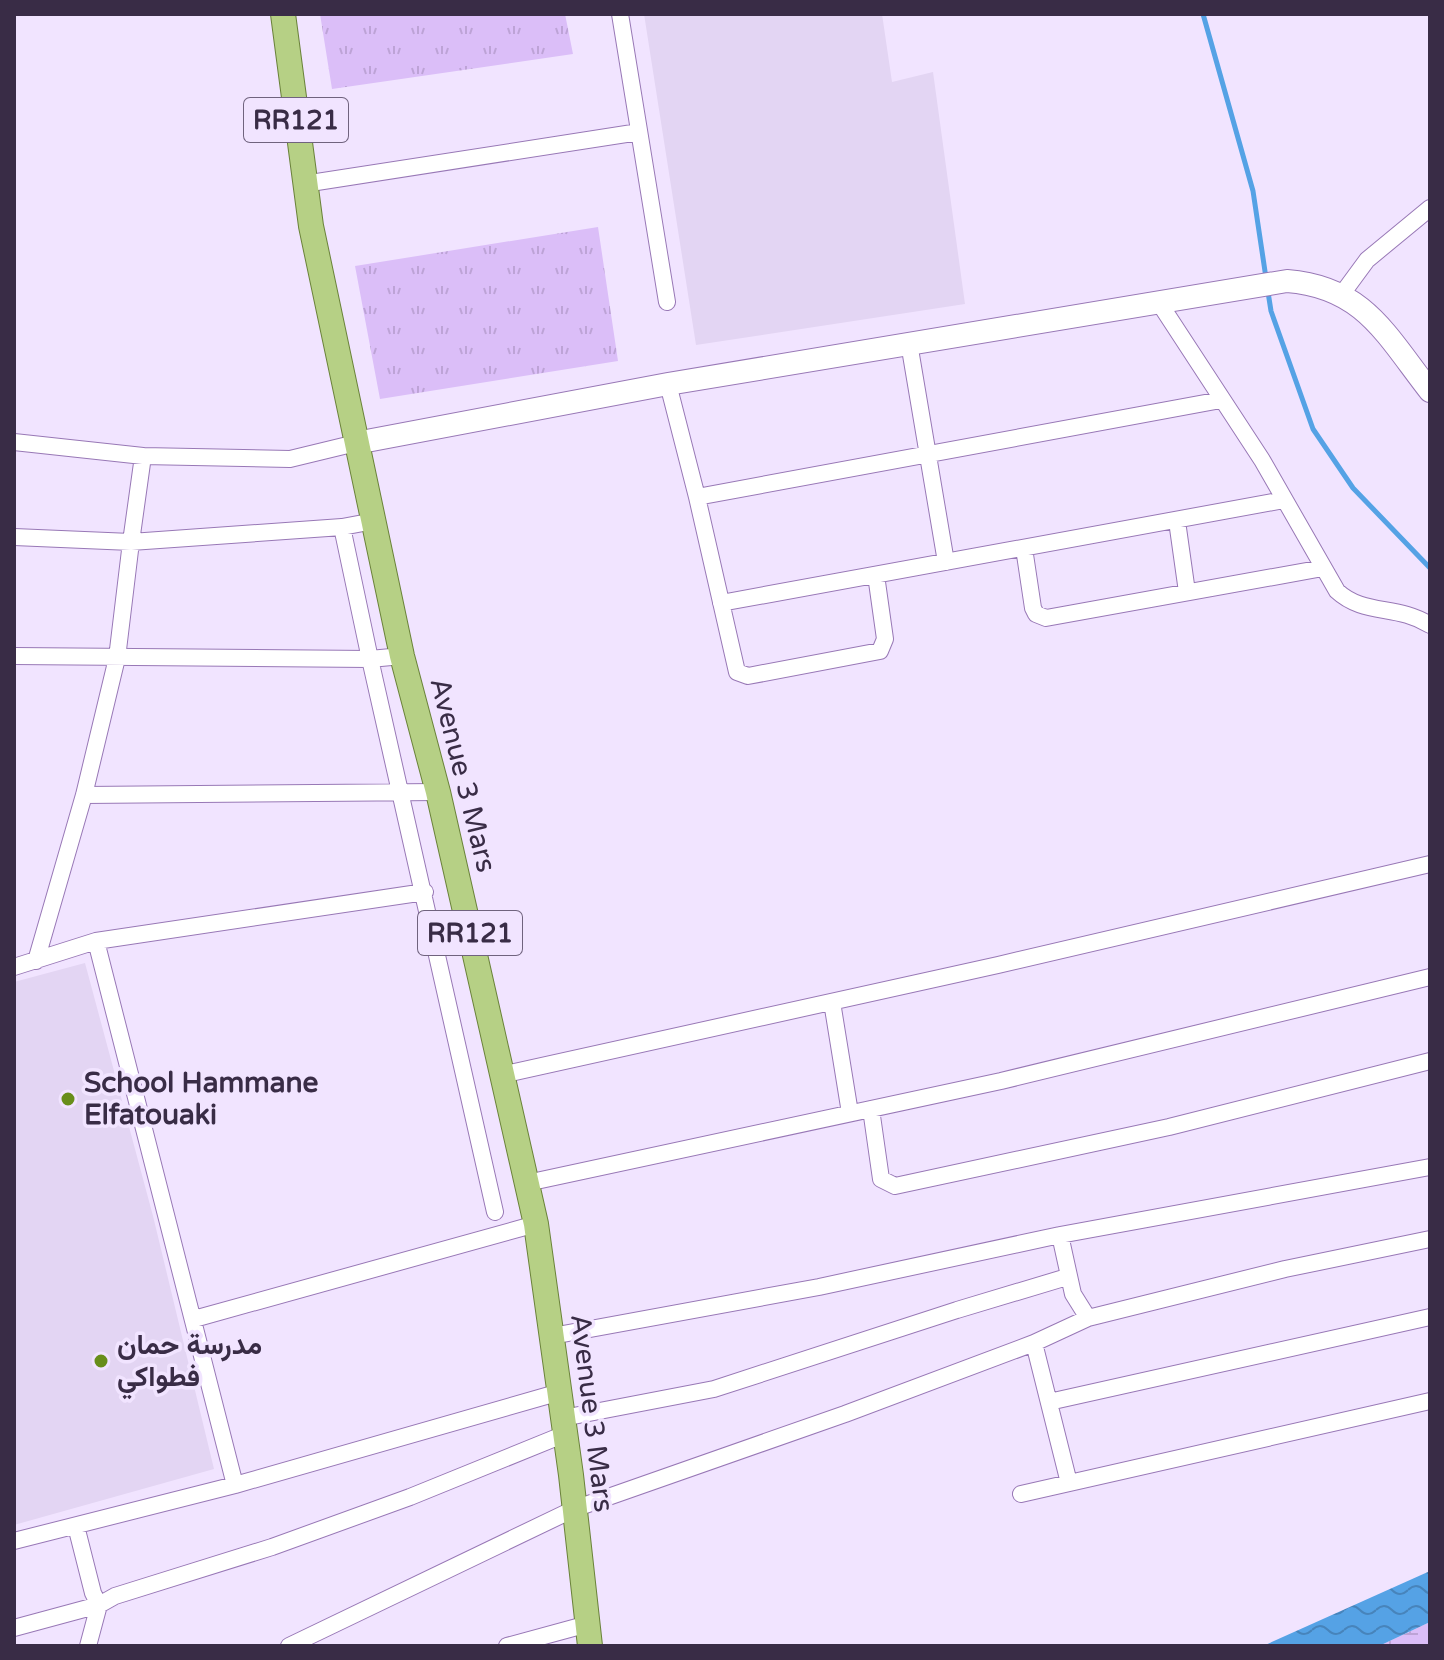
<svg xmlns="http://www.w3.org/2000/svg" width="1444" height="1660" viewBox="0 0 1444 1660" font-family="'Varela Round',Vazirmatn,sans-serif">
<style>
.built{fill:#e3d5f3}
.grass{fill:url(#grass-tufts)}
.wetland{fill:url(#wetland-marsh)}
.water{fill:url(#water-waves)}
.lines{fill:none;stroke-linecap:round;stroke-linejoin:round}
.stream{stroke:#55a2e5;stroke-width:5}
.street-casing{stroke:#9878b6;stroke-width:18}
.secondary-casing{stroke:#9878b6;stroke-width:24}
.primary-casing{stroke:#6a823a;stroke-width:26}
.street{stroke:#fff;stroke-width:16}
.secondary{stroke:#fff;stroke-width:22}
.primary{stroke:#b6d085;stroke-width:24}
.poi-dot{fill:#688e1b;stroke:#f1e4ff;stroke-width:3}
.labels{text-anchor:middle;dominant-baseline:central;stroke-width:7;stroke-linejoin:round;paint-order:stroke}
.shield{fill:#f1e4ff;stroke:#70637e;stroke-width:2}
.shield-label{font-size:26px;font-weight:bold;fill:#392c46}
.street-label{font-size:28px;fill:#392c46;stroke:#f1e4ff}
.poi-label{font-size:28px;font-weight:bold;fill:#392c46;stroke:#f1e4ff;text-anchor:start}
</style>
<defs>
<pattern id="grass-tufts" width="24" height="20" patternUnits="userSpaceOnUse" patternTransform="scale(2)"><rect width="24" height="20" fill="#dbbef8"/><path d="M3 7l-1-3M5 7V3M7 7l1-3M15 17l-1-3M17 17v-4M19 17l1-3" fill="none" stroke="#bda3d6"/></pattern>
<pattern id="wetland-marsh" width="20" height="14" patternUnits="userSpaceOnUse" patternTransform="scale(2)"><rect width="20" height="14" fill="#dbbef8"/><path d="M1 5h8M5 5V1M11 12h8M15 12V8" fill="none" stroke="#bda3d6"/></pattern>
<pattern id="water-waves" width="16" height="10" patternUnits="userSpaceOnUse" patternTransform="scale(2)"><rect width="16" height="10" fill="#55a2e5"/><path d="M0 5q4-4 8 0t8 0" fill="none" stroke="#4784bb"/></pattern>
</defs>
<rect width="100%" height="100%" fill="#f1e4ff"/>
<path class="built" d="M644,14H882L892,82L933,72L965,304L696,345Z
M85,963L153,1216L214,1469L14,1525V982Z"/>
<path class="grass" d="M320,14H565L573,54L332,89Z
M598,227L618,361L380,399L355,266Z"/>
<path class="wetland" d="M1430,1622V1646H1379Z"/>
<path class="water" d="M1430,1571V1622L1379,1646H1263Z"/>
<g class="lines">
<path class="stream" d="M1203,14L1253,191L1266,278
M1268,292L1271,311L1313,429L1353,488L1430,568"/>
<defs>
<path id="street" d="M620,14L667,302
M304,184L639,132
M1342,294L1367,260L1430,208
M1160,304L1262,460L1337,591C1364,616 1397,604 1430,625
M909,343L946,562
M668,384L697,497L737,672L748,676L880,651L885,639L876,575
M14,442L143,456L290,459L356,443
M143,456L131,542L342,527L374,521
M697,497L1221,400
M1177,521L1187,592
M342,527L370,659L495,1212
M14,537L131,542L117,658L84,795L36,961
M1024,548L1033,608L1036,614L1046,618L1323,568
M721,603L1284,500
M14,656L370,659L402,656
M84,795L438,792
M96,941L235,1485
M14,967L96,941L425,892
M832,1002L850,1113
M501,1075L998,965L1430,864
M871,1109L881,1179L895,1186L1169,1127L1430,1061
M527,1183L1001,1081L1430,977
M1060,1235L1073,1294L1088,1318
M194,1319L536,1224
M552,1336L819,1287L1060,1235L1430,1167
M1034,1343L1069,1483
M1049,1402L1430,1317
M563,1418L714,1389L957,1310L1067,1277
M1021,1494L1430,1401
M76,1526L93,1593L99,1605L115,1596L272,1547L410,1497L565,1434
M14,1541L235,1485L560,1392
M14,1628L99,1605L88,1646
M289,1646L574,1509L845,1414L1034,1343L1088,1318L1285,1269L1430,1239
M507,1646L588,1624"/>
<path id="secondary" d="M356,443L668,384L1287,281C1364,287 1386,335 1430,391"/>
<path id="primary" d="M283,14L311,226L402,656L438,792L536,1224L571,1475L590,1646"/>
</defs>
<use href="#street" class="street-casing"/>
<use href="#secondary" class="secondary-casing"/>
<use href="#primary" class="primary-casing"/>
<use href="#street" class="street"/>
<use href="#secondary" class="secondary"/>
<use href="#primary" class="primary"/>
</g>
<g class="poi-dot">
<circle cx="68" cy="1099" r="8"/>
<circle cx="101" cy="1361" r="8"/>
</g>
<g class="labels">
<g class="shield">
<rect x="244" y="98" width="104" height="44" rx="6"/>
<rect x="418" y="911" width="104" height="44" rx="6"/>
</g>
<g class="shield-label">
<text x="296" y="120">RR121</text>
<text x="470" y="933">RR121</text>
</g>
<g class="street-label">
<text transform="translate(463 775) rotate(76)">Avenue 3 Mars</text>
<text transform="translate(592 1413) rotate(83)">Avenue 3 Mars</text>
</g>
<g class="poi-label">
<text x="84" y="1083">School Hammane<tspan x="84" dy="32">Elfatouaki</tspan></text>
<text x="117" y="1345">مدرسة حمان<tspan x="117" dy="32">فطواكي</tspan></text>
</g>
</g>
<rect width="1444" height="1660" fill="none" stroke="#392c46" stroke-width="32"/>
</svg>
